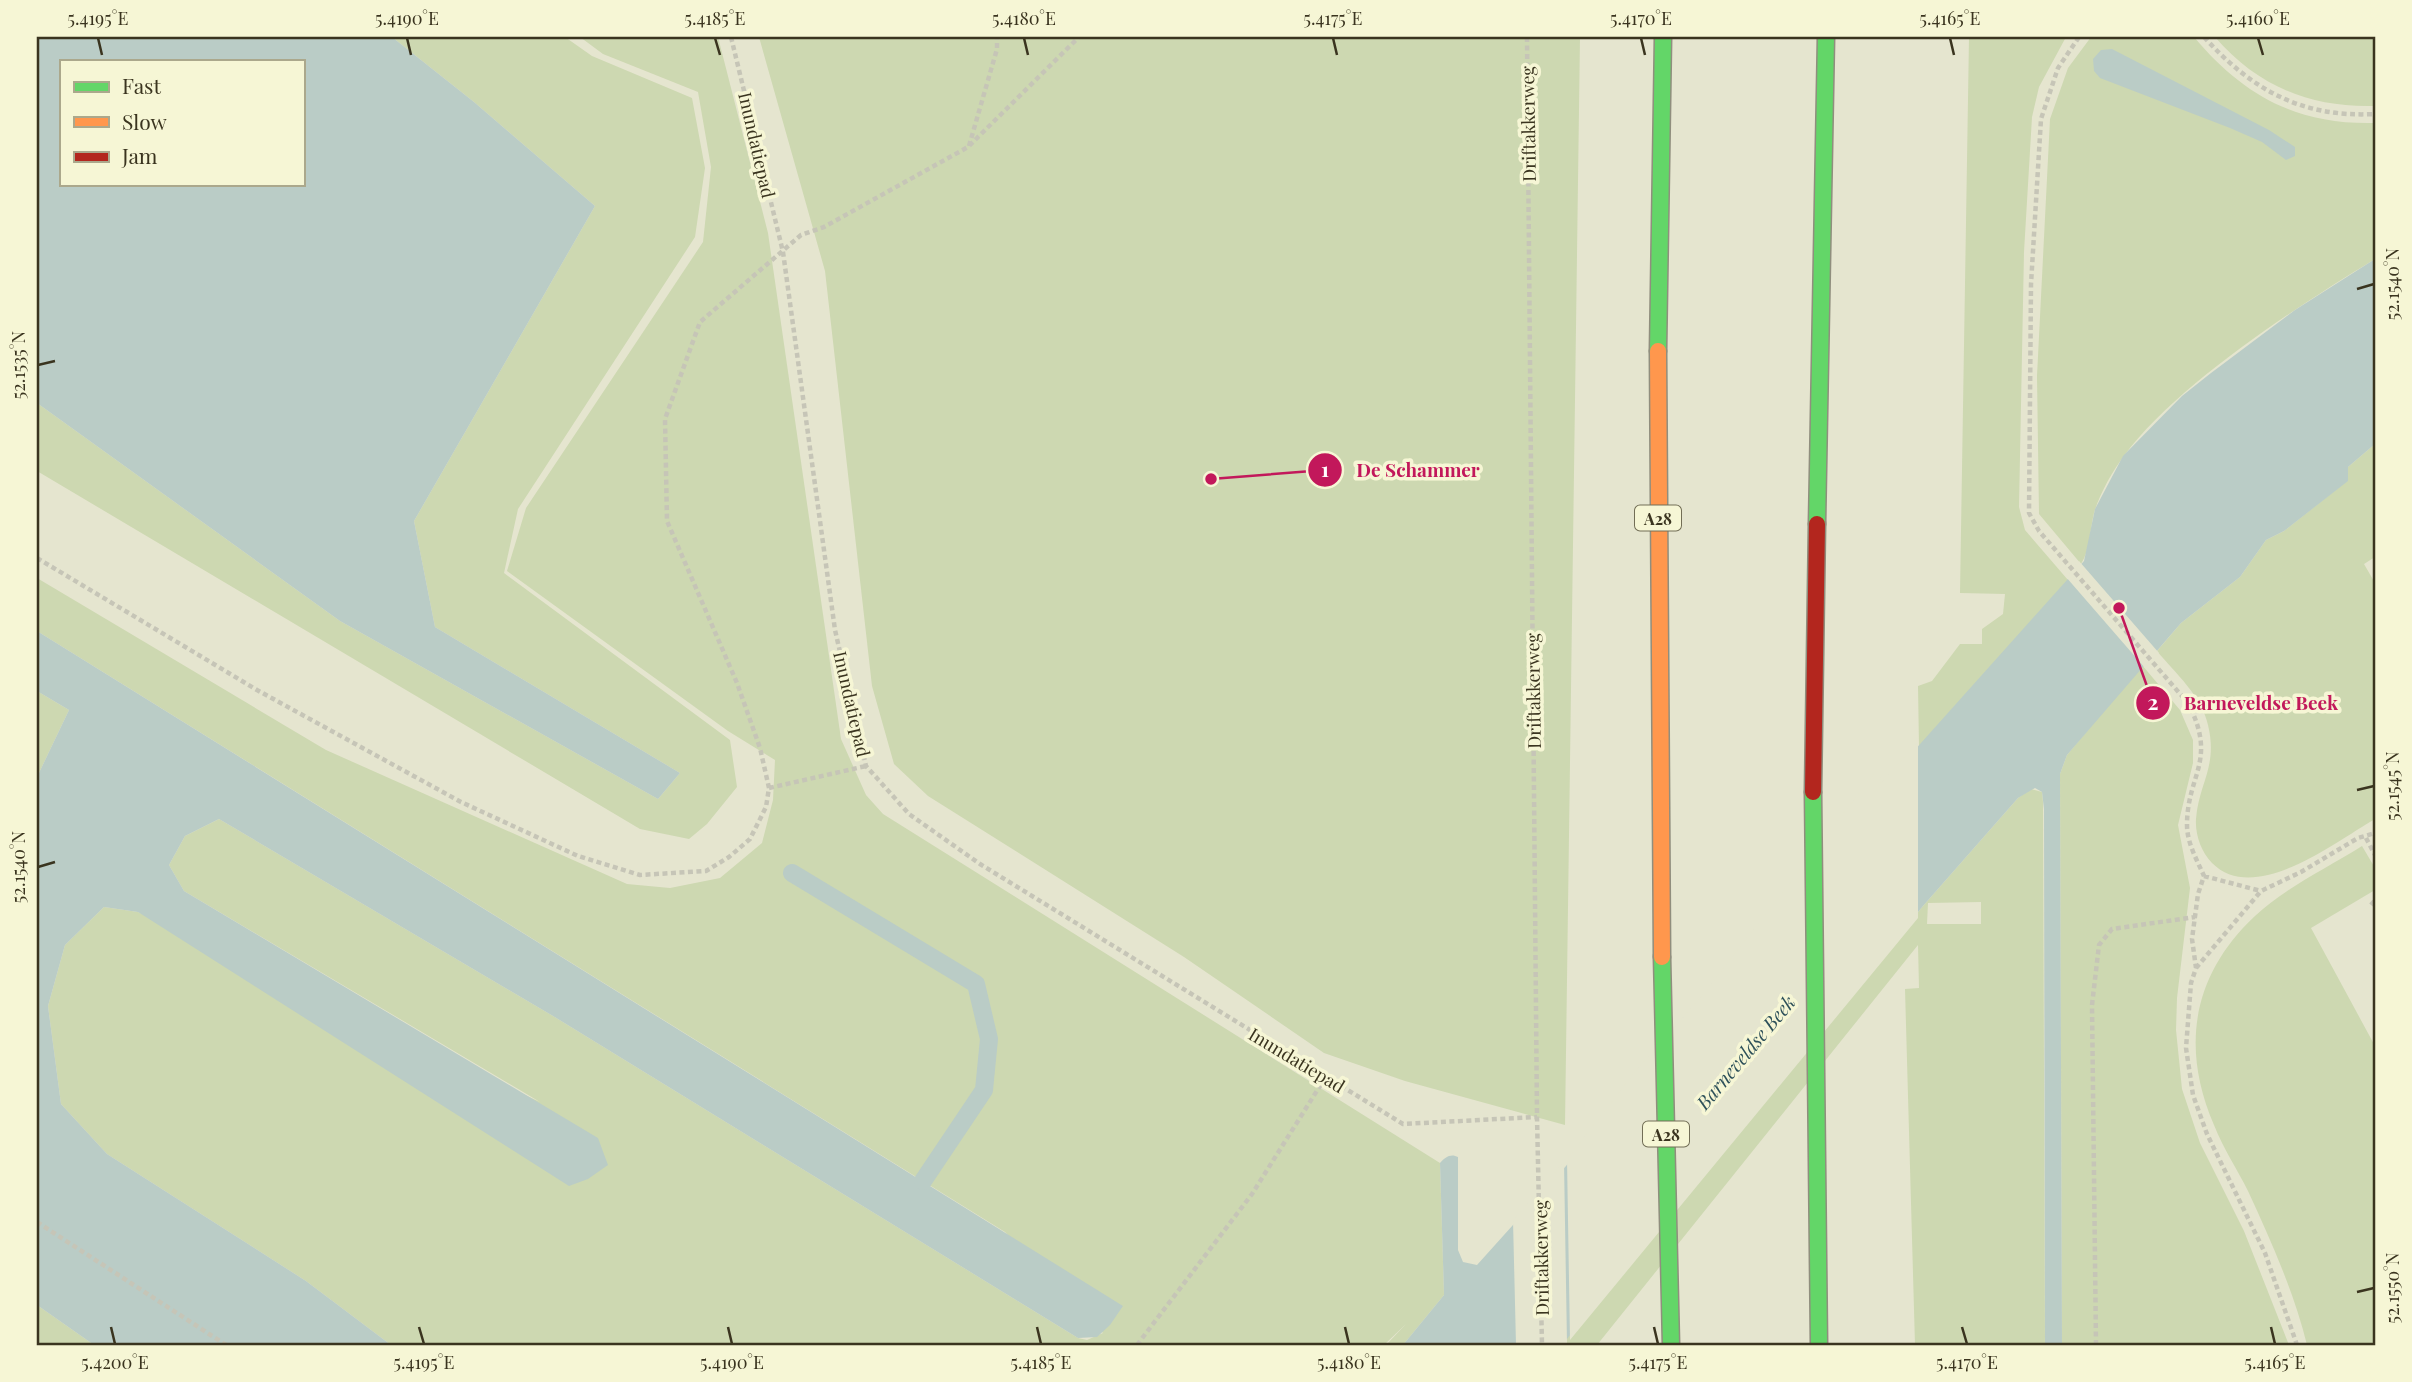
<svg xmlns="http://www.w3.org/2000/svg" width="2412" height="1382" viewBox="0 0 2412 1382" font-family="'Playfair Display',serif">
<style>
.green{fill:#cdd8b1;fill-rule:evenodd}
.water{fill:#baccc6;fill-rule:evenodd}
.pier{fill:#e5e5cf}
.lines{fill:none;stroke-linecap:round;stroke-linejoin:round}
.stream{stroke:#baccc6;stroke-width:18}
.fast-casing{stroke:#908e7e;stroke-width:19}
.slow-casing{stroke:#908e7e;stroke-width:19}
.jam-casing{stroke:#908e7e;stroke-width:19}
.path{stroke:#c6c5b7;stroke-width:4.5;stroke-dasharray:5 3.5;stroke-linecap:butt}
.fast{stroke:#63d668;stroke-width:16}
.slow{stroke:#ff974d;stroke-width:16}
.jam{stroke:#b3261e;stroke-width:16}
.ticks{fill:none;stroke:#3a341f;stroke-width:2.5}
.labels{text-anchor:middle;dominant-baseline:central;stroke-width:7;stroke-linejoin:round;paint-order:stroke}
.shield{fill:#f6f6d5;stroke:#726e56;stroke-width:2}
.shield-label{font-size:16px;font-weight:bold;fill:#3a341f}
.street-label{font-size:18px;fill:#3a341f;stroke:#f6f6d5}
.water-label{font-size:19px;font-style:italic;fill:#2e515a;stroke:#f6f6d5}
.leader{fill:none;stroke:#c2185b;stroke-width:2.5}
.callout-dot{fill:#c2185b;stroke:#f6f6d5;stroke-width:2.5}
.mark-label{font-size:21px;text-anchor:middle;font-weight:bold;fill:#fff}
.callout-label{font-size:19px;text-anchor:middle;font-weight:bold;fill:#c2185b;stroke:#f6f6d5;stroke-width:7;stroke-linejoin:round;paint-order:stroke}
.neatline{fill:none;stroke:#3a341f;stroke-width:2.5}
.ticks-label{font-size:18px;text-anchor:middle;fill:#3a341f}
</style>
<rect width="100%" height="100%" fill="#e5e5cf"/>
<path class="green" d="M392,37H565L592,56L692,98L705,168L695,237L518,509L504,573L730,740L737,787L707,824L689,839L640,829L37,471V403L340,621L658,799L680,773L435,627L414,521L595,206L474,102Z
M580,37H718L768,233L841,739L866,795L883,814L1440,1163L1444,1295L1403,1345H1386L1406,1324L1384,1345H391L306,1281L107,1154L61,1104L48,1006L65,945L104,907L138,912L540,1102L184,891L169,865L185,836L219,819L553,1016L1078,1338L1087,1340L1103,1333L1005,1232L37,631V578L326,750L627,884L670,888L720,878L762,843L773,800L775,760L728,731L507,571L526,508L703,242L711,167L698,92L603,54Z
M759,37H1580L1565,1125L1405,1081L1324,1053L1184,957L928,796L894,764L872,686L825,271Z
M1969,37H2066L2039,87L2032,117L2024,252L2019,507L2025,530L2068,580L1919,747L1918,686L1932,681L1960,644H1982V629L2003,614L2005,594L1960,593Z
M2091,37H2194C2244,96 2297,125 2375,123V259C2298,306 2177,384 2124,456C2113,470 2099,495 2094,513C2090,529 2090,550 2081,564L2039,514L2037,376L2050,119L2068,68Z
M2215,37H2375V106C2311,108 2257,86 2215,37Z
M2375,444V557L2364,564L2375,583V819C2335,842 2255,906 2212,863C2201,852 2195,834 2196,819C2199,782 2218,767 2208,725C2202,696 2175,673 2157,651L2181,623L2240,577L2266,540L2284,531L2347,481L2348,467Z
M2142,665L2180,710L2193,740V763L2178,825L2190,888L2177,998L2176,1030L2182,1089L2200,1143L2244,1231L2289,1345H2062L2060,774L2067,755Z
M37,691L69,710L37,777Z
M2031,789L2042,792L2043,802L2045,1345H1915L1905,989L1919,988L1918,945L1597,1345H1567V1338L1923,906L2018,798ZM1981,902V924H1927L1928,903Z
M2362,846L2375,868V890L2311,928L2375,1046V1345H2307C2294,1292 2271,1241 2248,1191C2237,1169 2223,1148 2214,1125C2180,1046 2193,974 2255,916C2285,888 2327,868 2362,846Z
M37,1305L94,1345H37Z"/>
<path class="water" d="M37,37H392L474,102L595,206L414,521L435,627L680,773L658,799L340,621L37,403ZM61,61H303V184H61Z
M2112,49L2269,130L2295,147V156L2286,160L2262,142L2230,128L2100,78L2094,71L2093,59L2101,50Z
M2375,259V444L2348,467V481L2284,531L2266,540L2240,577L2181,623L2067,755L2060,774L2062,1345H2045L2044,809L2042,792L2035,788L2018,798L1923,906L1562,1345H1403L1444,1295L1440,1163C1445,1157 1451,1153 1458,1157V1250L1463,1262L1477,1265L1566,1166L1640,1070L1878,791L2084,561L2095,509L2123,456L2182,396L2211,373L2295,310Z
M37,631L1123,1306L1110,1325L1097,1337L1078,1338L553,1016L219,819L185,836L169,865L184,891L598,1138L608,1165L588,1179L569,1186L138,912L104,907L65,945L48,1006L61,1104L107,1154L306,1281L391,1345H94L37,1305V777L69,710L37,691Z"/>
<path class="pier" d="M2079,561L2159,653L2145,668L2066,577Z
M1918,742V918L1570,1340L1567,1159L1638,1068L1701,997L1874,774H1880L1881,783Z
M1564,1162L1567,1344L1516,1345L1513,1220Z"/>
<g class="lines">
<path class="stream" d="M792,873L976,984L989,1039L984,1090L923,1181"/>
<defs>
<path id="fast" d="M1658,351L1663,37
M1817,524L1826,37
M1813,792L1819,1345
M1662,957L1671,1345"/>
<path id="slow" d="M1658,351L1662,957"/>
<path id="jam" d="M1813,792L1817,524"/>
</defs>
<use href="#fast" class="fast-casing"/>
<use href="#slow" class="slow-casing"/>
<use href="#jam" class="jam-casing"/>
<path class="path" d="M731,37L783,252L835,630L866,766L909,814L980,864L1403,1124L1537,1117
M1527,37L1537,1117L1542,1345
M2079,37L2058,68L2041,119L2031,284L2029,513L2039,531L2188,703C2218,761 2187,774 2187,825C2187,843 2197,860 2204,876L2198,894L2192,939L2196,968L2191,983L2186,1048L2193,1095L2207,1134L2265,1253L2297,1345
M2204,37C2252,90 2302,118 2375,114
M969,146L997,49V37
M37,558L257,690L461,802L578,856L640,875L706,871L729,857L750,839L766,807L769,788L760,748L737,683L667,521L665,419L700,322L801,235L824,227L968,147L1079,37
M769,788L866,766
M2366,838L2375,855
M2204,876L2261,891
M2371,905L2375,900
M2196,968L2261,891L2301,872L2358,838L2375,833
M37,1222L226,1345
M1137,1345L1252,1194L1325,1078
M2096,1345L2092,1005L2099,945L2112,929L2195,917"/>
<use href="#fast" class="fast"/>
<use href="#slow" class="slow"/>
<use href="#jam" class="jam"/>
</g>
<path class="ticks" d="M98,38L102,55M407,38L411,55M715,38L720,55M1024,38L1028,55M1333,38L1337,55M1641,38L1645,55M1950,38L1954,55M2258,38L2263,55M2357,289L2374,284M38,365L55,361M2357,790L2374,786M38,867L55,862M2357,1292L2374,1288M111,1327L115,1344M419,1327L424,1344M728,1327L732,1344M1037,1327L1041,1344M1345,1327L1349,1344M1654,1327L1658,1344M1962,1327L1967,1344M2271,1327L2275,1344"/>
<g class="labels">
<g class="shield">
<rect x="1635" y="505.5" width="46" height="25" rx="5"/>
<rect x="1643" y="1121.5" width="46" height="25" rx="5"/>
</g>
<g class="shield-label">
<text x="1658" y="518">A28</text>
<text x="1666" y="1134">A28</text>
</g>
<g class="street-label">
<text transform="translate(1528 124) rotate(-91)">Driftakkerweg</text>
<text transform="translate(757 145) rotate(77)">Inundatiepad</text>
<text transform="translate(1533 691) rotate(-91)">Driftakkerweg</text>
<text transform="translate(852 704) rotate(77)">Inundatiepad</text>
<text transform="translate(1297 1060) rotate(31)">Inundatiepad</text>
<text transform="translate(1541 1258) rotate(-91)">Driftakkerweg</text>
</g>
<g class="water-label">
<text transform="translate(1745 1052) rotate(-50)">Barneveldse Beek</text>
</g>
</g>
<path class="leader" d="M1211 479L1325 470M2119 608L2153 703"/>
<g class="callout-dot">
<circle cx="1211" cy="479" r="7"/>
<circle cx="2119" cy="608" r="7"/>
<circle cx="1325" cy="470" r="18"/>
<circle cx="2153" cy="703" r="18"/>
</g>
<g class="mark-label">
<text x="1325" y="477">1</text>
<text x="2153" y="710">2</text>
</g>
<g class="callout-label">
<text x="1418" y="477">De Schammer</text>
<text x="2261" y="710">Barneveldse Beek</text>
</g>
<rect width="2412" height="1382" fill="none" stroke="#f6f6d5" stroke-width="77"/>
<rect x="60" y="60" width="245" height="126" fill="#f6f6d5" stroke="#aba88c" stroke-width="2"/>
<rect x="74" y="82" width="35" height="10" fill="#63d668" stroke="#aba88c" stroke-width="2"/>
<text x="122" y="94" font-size="21" fill="#3a341f">Fast</text>
<rect x="74" y="117" width="35" height="10" fill="#ff974d" stroke="#aba88c" stroke-width="2"/>
<text x="122" y="130" font-size="21" fill="#3a341f">Slow</text>
<rect x="74" y="152" width="35" height="10" fill="#b3261e" stroke="#aba88c" stroke-width="2"/>
<text x="122" y="164" font-size="21" fill="#3a341f">Jam</text>
<rect x="38" y="38" width="2336" height="1306" class="neatline"/>
<g class="ticks-label">
<text x="98" y="25">5.4195°E</text>
<text x="407" y="25">5.4190°E</text>
<text x="715" y="25">5.4185°E</text>
<text x="1024" y="25">5.4180°E</text>
<text x="1333" y="25">5.4175°E</text>
<text x="1641" y="25">5.4170°E</text>
<text x="1950" y="25">5.4165°E</text>
<text x="2258" y="25">5.4160°E</text>
<text transform="translate(2393 284) rotate(-90)" y="6">52.1540°N</text>
<text transform="translate(19 365) rotate(-90)" y="6">52.1535°N</text>
<text transform="translate(2393 786) rotate(-90)" y="6">52.1545°N</text>
<text transform="translate(19 867) rotate(-90)" y="6">52.1540°N</text>
<text transform="translate(2393 1288) rotate(-90)" y="6">52.1550°N</text>
<text x="115" y="1369">5.4200°E</text>
<text x="424" y="1369">5.4195°E</text>
<text x="732" y="1369">5.4190°E</text>
<text x="1041" y="1369">5.4185°E</text>
<text x="1349" y="1369">5.4180°E</text>
<text x="1658" y="1369">5.4175°E</text>
<text x="1967" y="1369">5.4170°E</text>
<text x="2275" y="1369">5.4165°E</text>
</g>
</svg>
